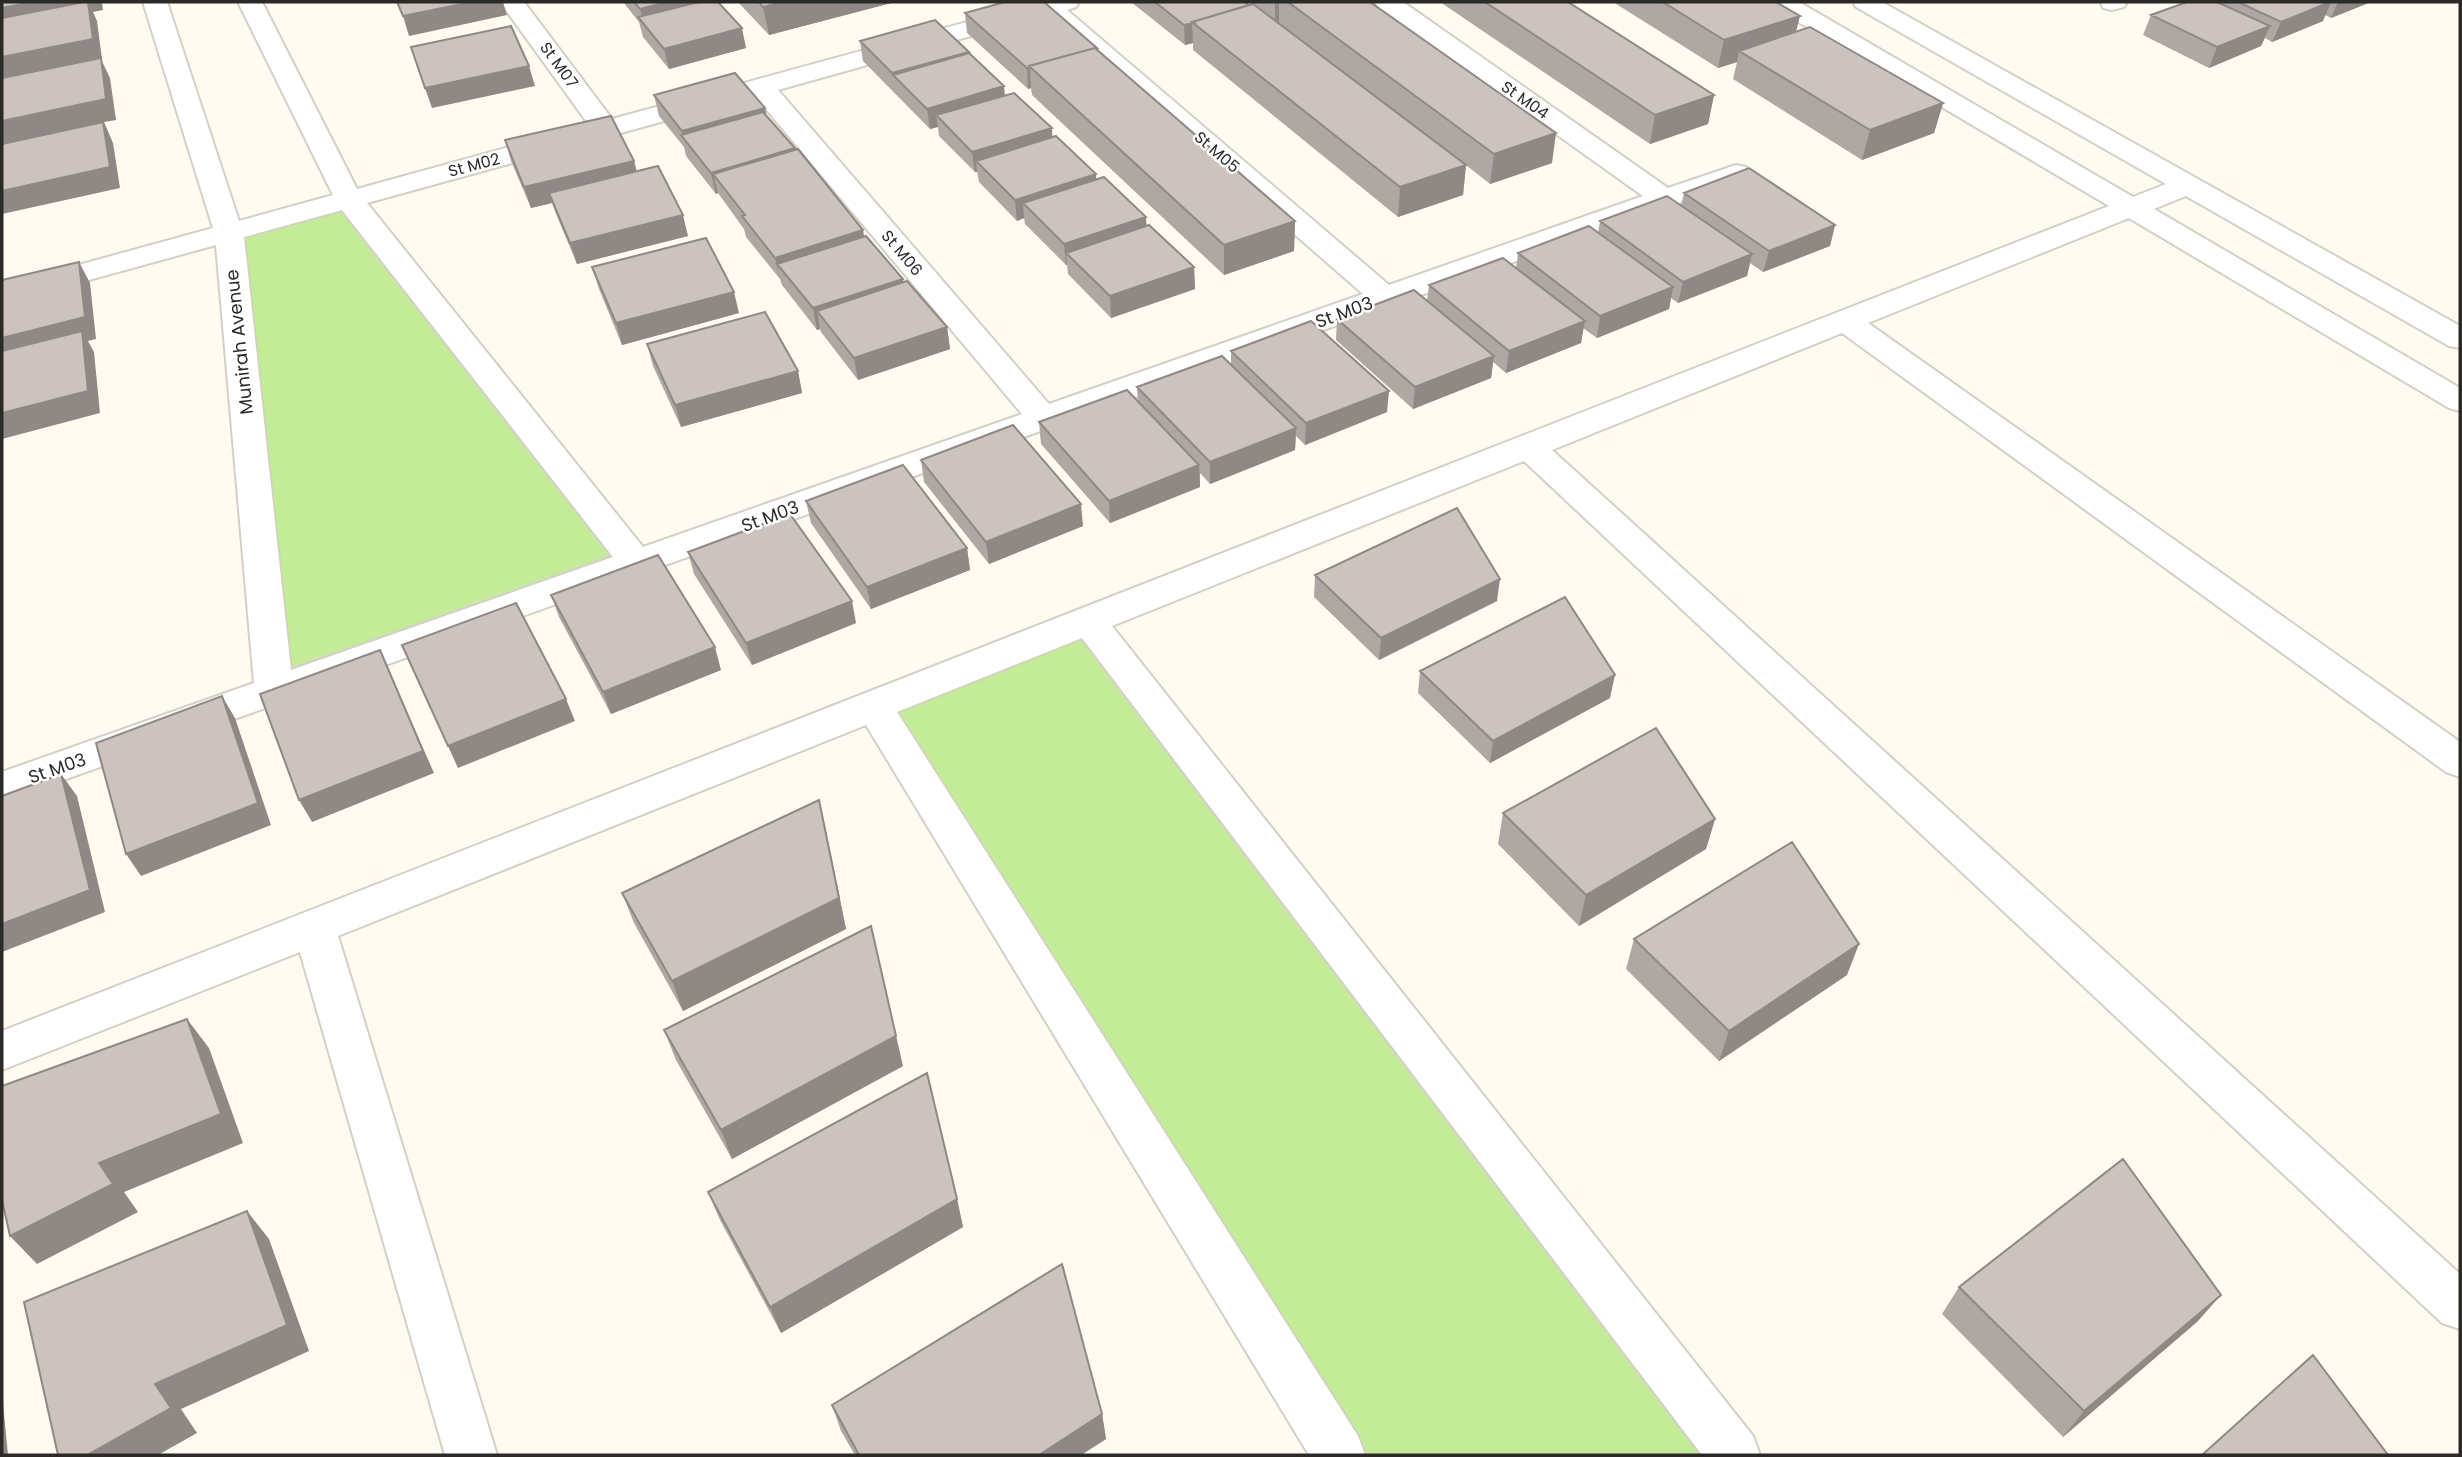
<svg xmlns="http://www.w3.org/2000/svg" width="2462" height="1457" viewBox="0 0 2462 1457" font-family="Poppins,sans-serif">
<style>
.green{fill:#c4eb97}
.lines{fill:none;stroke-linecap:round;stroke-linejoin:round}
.minor-casing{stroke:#d4d0c7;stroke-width:4}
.minor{fill:#fff;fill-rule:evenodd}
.wall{fill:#afa7a3}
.shaded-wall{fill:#8f8885}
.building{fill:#ccc2be;stroke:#8f8885;stroke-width:2}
.labels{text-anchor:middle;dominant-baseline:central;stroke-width:5;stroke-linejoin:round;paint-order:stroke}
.far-street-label{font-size:16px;fill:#2c2a27;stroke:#fff}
.street-label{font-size:18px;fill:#2c2a27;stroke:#fff}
</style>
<rect width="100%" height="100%" fill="#fffbf1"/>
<path class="green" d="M349,200L637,564L274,692L229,233Z
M1089,622L1734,1455H1339L874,706Z"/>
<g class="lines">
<defs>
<path id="minor" d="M143,2H167L239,221L333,195L238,2H262L357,189L589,125L500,2H524L612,119L1040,2H1079L1076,7L1067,10L1389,285L1643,196L1378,7L1375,2H1403L1668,188L1736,165L1746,167L1750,173L1746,179L2,802V772L254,683L216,245L2,304V286L213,228ZM1046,15L1049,20L1363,294L1049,404L778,90ZM755,96L1022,414L643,547L367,203ZM342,210L613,557L291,670L244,237Z
M1770,2H1799L2133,197L2166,184L1856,7L1853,2H1882L2460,326V348L2449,346L2186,196L2154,209L2460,388V411L2449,408L2129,218L1868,323L2460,742V777L2446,772L1842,333L1552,450L2460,1274V1329L2442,1323L1524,461L1112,626L1753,1436L1760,1455H1702L1082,638L897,712L1358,1436L1365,1455H1309L866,725L338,936L497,1455H445L300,952L2,1070V1031L2109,206L1773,7Z
M2101,2H2127L2124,7L2112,10L2103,8Z"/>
</defs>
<use href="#minor" class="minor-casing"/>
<use href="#minor" class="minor"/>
</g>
<path class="wall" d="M623,2H719L746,48L669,69L643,37L639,22Z
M738,2H895L769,35Z
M1131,2H1244L1249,5H1252L1248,2H1370L1552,163L1490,184L1466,165L1463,195L1398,217L1193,50V43L1185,45Z
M1440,2H1568L1714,95L1708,124L1650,144Z
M1613,2H1776L1796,31L1943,103L1934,133L1862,160L1733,79L1737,62L1718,68Z
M2187,2H2371L2331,18L2325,15L2323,21L2272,42L2265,38L2261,46L2209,68L2143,35L2151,15Z
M965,13L1098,50L1295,221L1294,251L1224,275L1032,95L1031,88L1028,89L967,33Z
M860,41L969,52V53L1005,95L1052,137L1096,179L1146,217V226L1194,267L1195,289L1111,318L1068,274L1067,265H1066L1025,224L1024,218L1017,221L979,182L977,172H975L939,136L938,127L930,129L863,61Z
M654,95L765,108L766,115L796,150L864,236L904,282L947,327L950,349L858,380L821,332L820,329L817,330L782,285L780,279L746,237L744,229L718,193L716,194L686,156L684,147L659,116Z
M505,140L634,161L637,172L688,236L577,264L556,214L552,203L531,208L511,161Z
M1684,193L1835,225L1830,246L1763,272L1750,263L1747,276L1678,303L1671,298L1669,309L1597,338L1583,328L1581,343L1506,373L1493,362L1491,378L1413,409L1336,340L1337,319L1427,301L1429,285L1516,268L1518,253L1598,233L1600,221L1681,206Z
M592,267L739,313L622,345L599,289Z
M647,344L798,371L802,393L681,427L653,366Z
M1231,351L1387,412L1305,445L1296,436L1295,450L1210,484L1200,473V487L1110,523L1041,444L1039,422L1138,401L1137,387L1231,365Z
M921,460L1083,526L989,564L924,482Z
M806,501L967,548L970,570L871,609L811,523Z
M688,552L856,623L752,665L694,574Z
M1315,575L1497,601L1379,660L1314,597Z
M551,595L721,670L611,714L559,617Z
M1420,671L1610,698L1490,763L1418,693Z
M819,800L826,831L846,929L683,1011L634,923L622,893Z
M1503,813L1715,819L1706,849L1579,926L1498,844Z
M1634,939L1847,975L1719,1061L1626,969Z
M664,1030L903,1066L732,1159L676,1060Z
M708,1192L957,1199L963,1227L781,1333L720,1220Z
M1959,1287L2198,1321L2063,1437L1942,1314Z
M832,1405L1102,1414L1106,1439L1081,1455H855L841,1431Z"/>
<path class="shaded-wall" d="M32,2H102L103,10L93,12L97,21L102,59H101L110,78L116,120L104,122L113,143L120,188L2,214L3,144L2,141V8Z
M472,2H503L507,15L409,36L403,16Z
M667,2H719L720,9L644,24L640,9Z
M783,2H895L769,35L763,7Z
M1275,2H1279V21L1275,22Z
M2331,2L2323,21L2272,42L2281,22Z
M2338,2H2371L2331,18Z
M1800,16L1793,44L1739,51L1737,62L1718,68L1724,40Z
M1192,23L1193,43L1185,45L1184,25Z
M2270,26L2261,46L2209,68L2217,47Z
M742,28L746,48L669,69L664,49Z
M969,52L971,72L893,75L892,73Z
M529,66L535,86L432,108L425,88Z
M1027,68H1030L1031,88L1028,89Z
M1004,86L1006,107L936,115L938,127L930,129L927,109Z
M1714,95L1708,124L1650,144L1655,115Z
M1943,103L1934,133L1862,160L1870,130Z
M765,108L769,128L684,140L682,131Z
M1052,128L1053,148L976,161L977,172H975L972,152Z
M1556,133L1552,163L1490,184L1494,154Z
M795,148L799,169L713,174L718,193L716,194L711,173Z
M634,161L639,182L549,193L552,203L531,208L524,187Z
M1466,165L1463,195L1398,217L1400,187Z
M1096,174L1097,195L1023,203L1024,218L1017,221L1015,200Z
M683,215L688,236L577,264L570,243Z
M1146,217L1147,238L1066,253L1067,265H1066L1064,244Z
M1295,221L1294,251L1224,275V245Z
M1835,225L1830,246L1763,272L1769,251Z
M863,230L867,252L777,264L780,279L775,258Z
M1752,254L1747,276L1678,303L1683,282Z
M79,262L90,283L96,339L88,341L94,352L100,413L2,439V338Z
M1194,267L1195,289L1111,318L1110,296Z
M903,279L907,300L817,311L820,329L817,330L813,308Z
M1673,287L1669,309L1597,338L1600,316Z
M734,292L739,313L622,345L616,323Z
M1585,321L1581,343L1506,373L1509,351Z
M947,327L950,349L858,380L854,358Z
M1494,356L1491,378L1413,409L1415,387Z
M798,371L802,393L681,427L675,405Z
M1389,391L1387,412L1305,445L1306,423Z
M1296,428L1295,450L1210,484V462Z
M1199,465L1200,487L1110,523L1109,501Z
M1081,504L1083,526L989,564L986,542Z
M967,548L970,570L871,609L867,587Z
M1500,579L1497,601L1379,660L1381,638Z
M852,601L856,623L752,665L746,643Z
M715,647L721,670L611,714L603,692Z
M380,650L434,773L312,822L299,800Z
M1615,675L1610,698L1490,763L1493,741Z
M222,696L235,718L271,825L141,876L126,854Z
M566,699L575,721L458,768L448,746Z
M61,774L77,796L105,912L2,952V924Z
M819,800L826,831L846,929L683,1011L672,981Z
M1715,819L1706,849L1579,926L1586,895Z
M871,926L903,1066L732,1159L721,1130Z
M1859,944L1847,975L1719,1061L1729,1031Z
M187,1019L209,1048L243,1143L124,1192L138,1212L37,1264L10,1236L99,1163Z
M957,1199L963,1227L781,1333L770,1307Z
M247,1211L269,1239L309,1351L181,1409L197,1433L158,1455H87Z
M2221,1295L2198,1321L2063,1437L2084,1411Z
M2,1393L8,1455H2Z
M1102,1414L1106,1439L1081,1455H1039Z"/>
<path class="building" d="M2,2H32L2,8Z
M84,2H88L93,39L2,57V18Z
M397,2H472L403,16Z
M634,2H667L640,9Z
M699,2H718L742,28L664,49L638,17Z
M759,2H783L763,7Z
M1005,2H1044L1097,48H1095L1029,66L1030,68H1027L965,13Z
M1155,2H1244L1249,5L1192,22L1194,23L1184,25Z
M1288,2H1370L1556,133L1494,154Z
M1485,2H1568L1714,95L1655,115Z
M1663,2H1776L1800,16L1724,40Z
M2187,2H2217L2270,26L2217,47L2151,15Z
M2238,2H2330L2281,22Z
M1253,4L1466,165L1400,187L1192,22Z
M935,20L969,52L892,73L860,41Z
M511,26L529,66L425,88L411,47Z
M1810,27L1943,103L1870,130L1739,51Z
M1095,48L1295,221L1224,245L1029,66Z
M969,53L1004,86L927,109L893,75Z
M101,58L106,99L2,121V78Z
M735,73L765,108L682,131L654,95Z
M1014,93L1052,128L972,152L936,115Z
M763,112L795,148L711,173L681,135Z
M611,116L634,161L524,187L505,140Z
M103,122L110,167L2,191V144Z
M1056,136L1096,174L1015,200L976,161Z
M798,149L863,230L775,258L742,216L745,215L713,174Z
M658,166L683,215L570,243L549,193Z
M1749,168L1835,225L1769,251L1684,193Z
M1104,177L1146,217L1064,244L1023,203Z
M1667,196L1752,254L1683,282L1600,221Z
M1149,225L1194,267L1110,296L1066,253Z
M1589,226L1673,287L1600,316L1518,253Z
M866,236L903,279L813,308L777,264Z
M706,238L734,292L616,323L592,267Z
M1503,258L1585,321L1509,351L1429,285Z
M79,262L85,317L2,338V280Z
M907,281L947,327L854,358L817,311Z
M1414,290L1494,356L1415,387L1337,319Z
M765,312L798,371L675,405L647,344Z
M1311,321L1389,391L1306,423L1231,351Z
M82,331L88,391L2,413V351Z
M1222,356L1296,428L1210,462L1137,387Z
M1127,390L1199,465L1109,501L1039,422Z
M1013,425L1081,504L986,542L921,460Z
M903,465L967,548L867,587L806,501Z
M1457,508L1500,579L1381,638L1315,575Z
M790,514L852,601L746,643L688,552Z
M658,555L715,647L603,692L551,595Z
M1565,597L1615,675L1493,741L1420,671Z
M516,603L566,699L448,746L402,645Z
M380,650L423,751L299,800L260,694Z
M222,696L258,803L126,854L96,743Z
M1656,728L1715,819L1586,895L1503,813Z
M61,774L90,890L2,924V796Z
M819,800L839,898L672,981L622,893Z
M1792,842L1859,944L1729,1031L1634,939Z
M871,926L896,1036L721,1130L664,1030Z
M187,1019L221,1114L99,1163L113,1184L10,1236L2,1200V1086Z
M927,1073L957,1199L770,1307L708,1192Z
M2123,1159L2221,1295L2084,1411L1959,1287Z
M247,1211L287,1325L155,1384L171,1408L87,1455H58L24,1302Z
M1062,1264L1102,1414L1039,1455H859L832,1405Z
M2313,1355L2388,1455H2202Z"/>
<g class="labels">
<g class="far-street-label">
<text transform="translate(559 65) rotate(54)">St M07</text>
<text transform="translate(1525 100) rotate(35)">St M04</text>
<text transform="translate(1217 152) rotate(41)">St M05</text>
<text transform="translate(474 165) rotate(-15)">St M02</text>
<text transform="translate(902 253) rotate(50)">St M06</text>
</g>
<g class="street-label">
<text transform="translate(1344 312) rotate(-20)">St M03</text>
<text transform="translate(239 342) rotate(-96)">Munirah Avenue</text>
<text transform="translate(770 516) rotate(-20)">St M03</text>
<text transform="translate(57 768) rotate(-19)">St M03</text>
</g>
</g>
<rect width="2462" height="1457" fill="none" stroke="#2c2a27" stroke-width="7"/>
</svg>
